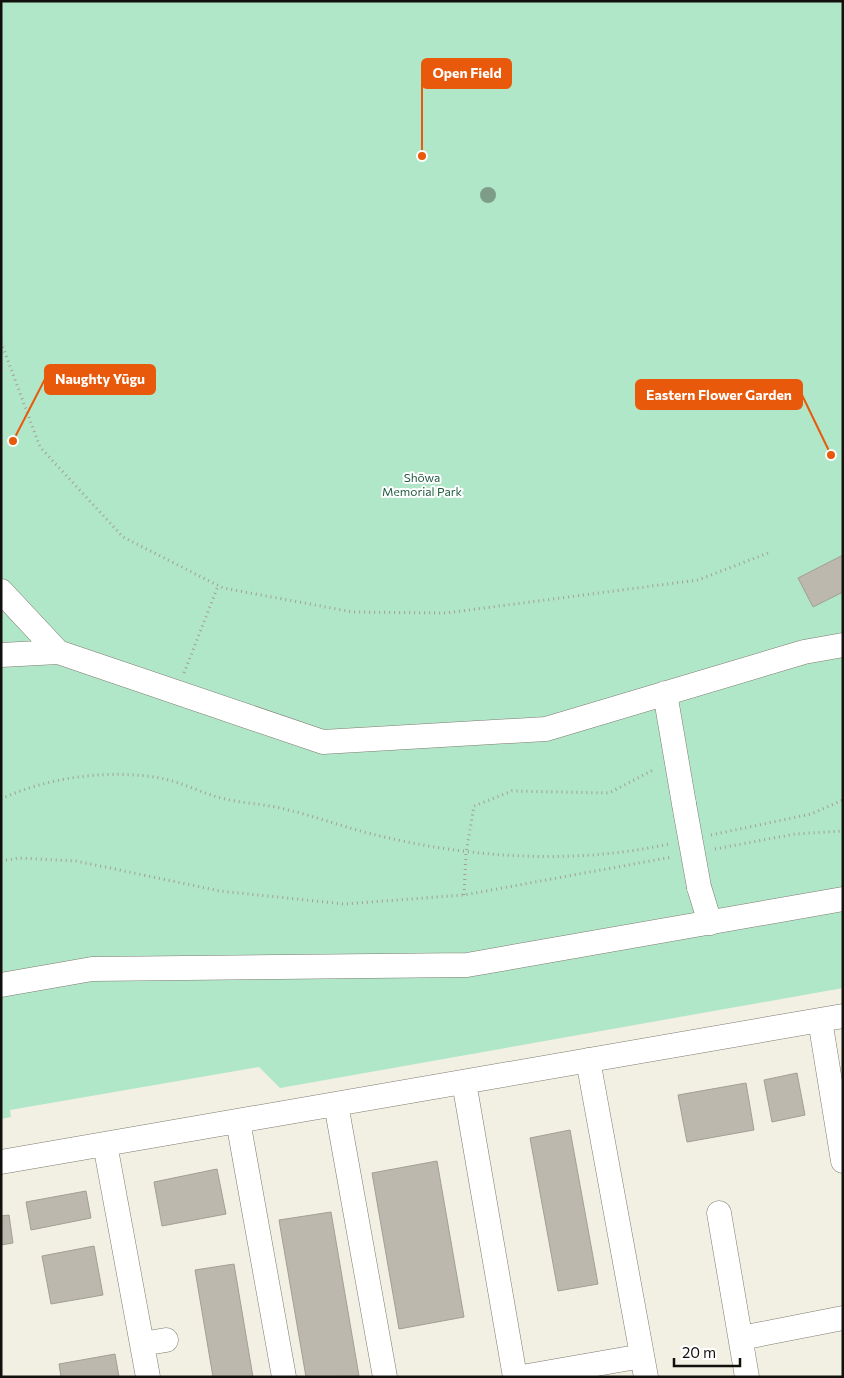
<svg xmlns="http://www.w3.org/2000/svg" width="844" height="1378" viewBox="0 0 844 1378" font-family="Commissioner,sans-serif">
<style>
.green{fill:#b1e7c9}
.building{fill:#bcb8ad;stroke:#a29f94}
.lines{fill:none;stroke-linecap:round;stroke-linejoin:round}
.minor-casing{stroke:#7d7a6f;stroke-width:25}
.path{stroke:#a29f96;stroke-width:3;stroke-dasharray:1 4;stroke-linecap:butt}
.minor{stroke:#fff;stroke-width:24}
.minor-bridge-casing{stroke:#7d7a6f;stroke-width:25;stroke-linecap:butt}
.minor-bridge{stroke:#fff;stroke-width:24}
.tree{fill:#7e9d89}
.labels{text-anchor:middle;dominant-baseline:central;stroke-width:4;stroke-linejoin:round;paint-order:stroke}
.park-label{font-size:12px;fill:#205a3f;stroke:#fff}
.leader{fill:none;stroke:#e8590c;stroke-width:2}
.callout-dot{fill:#e8590c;stroke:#fff;stroke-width:2}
.callout{fill:#e8590c;stroke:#e8590c;stroke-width:2}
.callout-label{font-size:14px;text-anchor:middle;font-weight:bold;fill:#fff}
</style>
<rect width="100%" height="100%" fill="#f2efe3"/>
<path class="green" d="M1,1H843V988L280,1088L259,1067L10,1110L11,1117L1,1119Z"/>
<path class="building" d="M843,555V592L813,607L798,578Z
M797,1073L805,1115L772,1122L764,1080Z
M746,1083L754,1130L687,1142L678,1095Z
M570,1130L598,1284L558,1291L530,1138Z
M437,1161L464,1317L399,1329L372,1173Z
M217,1169L226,1214L162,1226L154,1182Z
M86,1191L91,1218L31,1230L26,1202Z
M331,1212L359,1376L306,1377L279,1220Z
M9,1215L13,1243L1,1245V1216Z
M94,1246L103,1295L51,1304L42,1256Z
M234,1264L253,1377H213L195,1270Z
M115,1354L119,1377H61L59,1364Z"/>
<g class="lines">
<defs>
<path id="minor" d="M1,591L58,652
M1,655L58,652L323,742L546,729L804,652L843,645
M665,693L684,804
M699,887L710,923
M1,985L92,969L467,965L843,899
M820,1020L843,1161
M588,1060L646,1377
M464,1082L515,1377
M336,1104L385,1377
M238,1121L284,1377
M105,1144L148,1377
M1,1162L843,1016
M719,1213L747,1377
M741,1338L843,1318
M142,1344L166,1340
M522,1377L642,1356"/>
</defs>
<use href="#minor" class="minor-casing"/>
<path class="path" d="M1,342L40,447L123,537L223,588L353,612L446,613L698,580L768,553
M184,673L218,586
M1,799C48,777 109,769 160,778C182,782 203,794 225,799C246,804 268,804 288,810C318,817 346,828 376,835C470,858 573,865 669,844
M711,835L811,814L843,800
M715,849L795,834L843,831
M1,861L19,858L76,861L220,891L344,904L464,895L672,857
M464,895L466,853L474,806L512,791L609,793L655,769"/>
<use href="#minor" class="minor"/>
<defs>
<path id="minor-bridge" d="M684,804L699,887"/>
</defs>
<use href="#minor-bridge" class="minor-bridge-casing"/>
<use href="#minor-bridge" class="minor-bridge"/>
</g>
<circle class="tree" cx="488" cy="195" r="8"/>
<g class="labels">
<g class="park-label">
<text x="422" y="477">Shōwa<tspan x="422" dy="14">Memorial Park</tspan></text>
</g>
</g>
<path class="leader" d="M422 156L422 73M13 441L45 379M831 455L802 395"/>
<g class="callout-dot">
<circle cx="422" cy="156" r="5"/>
<circle cx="13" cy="441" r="5"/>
<circle cx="831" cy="455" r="5"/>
</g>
<g class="callout">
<rect x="422" y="59" width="89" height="29" rx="5"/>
<rect x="45" y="365" width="110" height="29" rx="5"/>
<rect x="636" y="380" width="166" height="29" rx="5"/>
</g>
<g class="callout-label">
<text x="467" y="78">Open Field</text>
<text x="100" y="384">Naughty Yūgu</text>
<text x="719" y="400">Eastern Flower Garden</text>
</g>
<rect width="844" height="1378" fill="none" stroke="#11100c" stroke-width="5"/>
<path d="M674 1358v8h66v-8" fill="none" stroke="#11100c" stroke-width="2.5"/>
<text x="682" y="1358" font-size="15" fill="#11100c" stroke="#ffffff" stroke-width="4" paint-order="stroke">20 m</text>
</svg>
